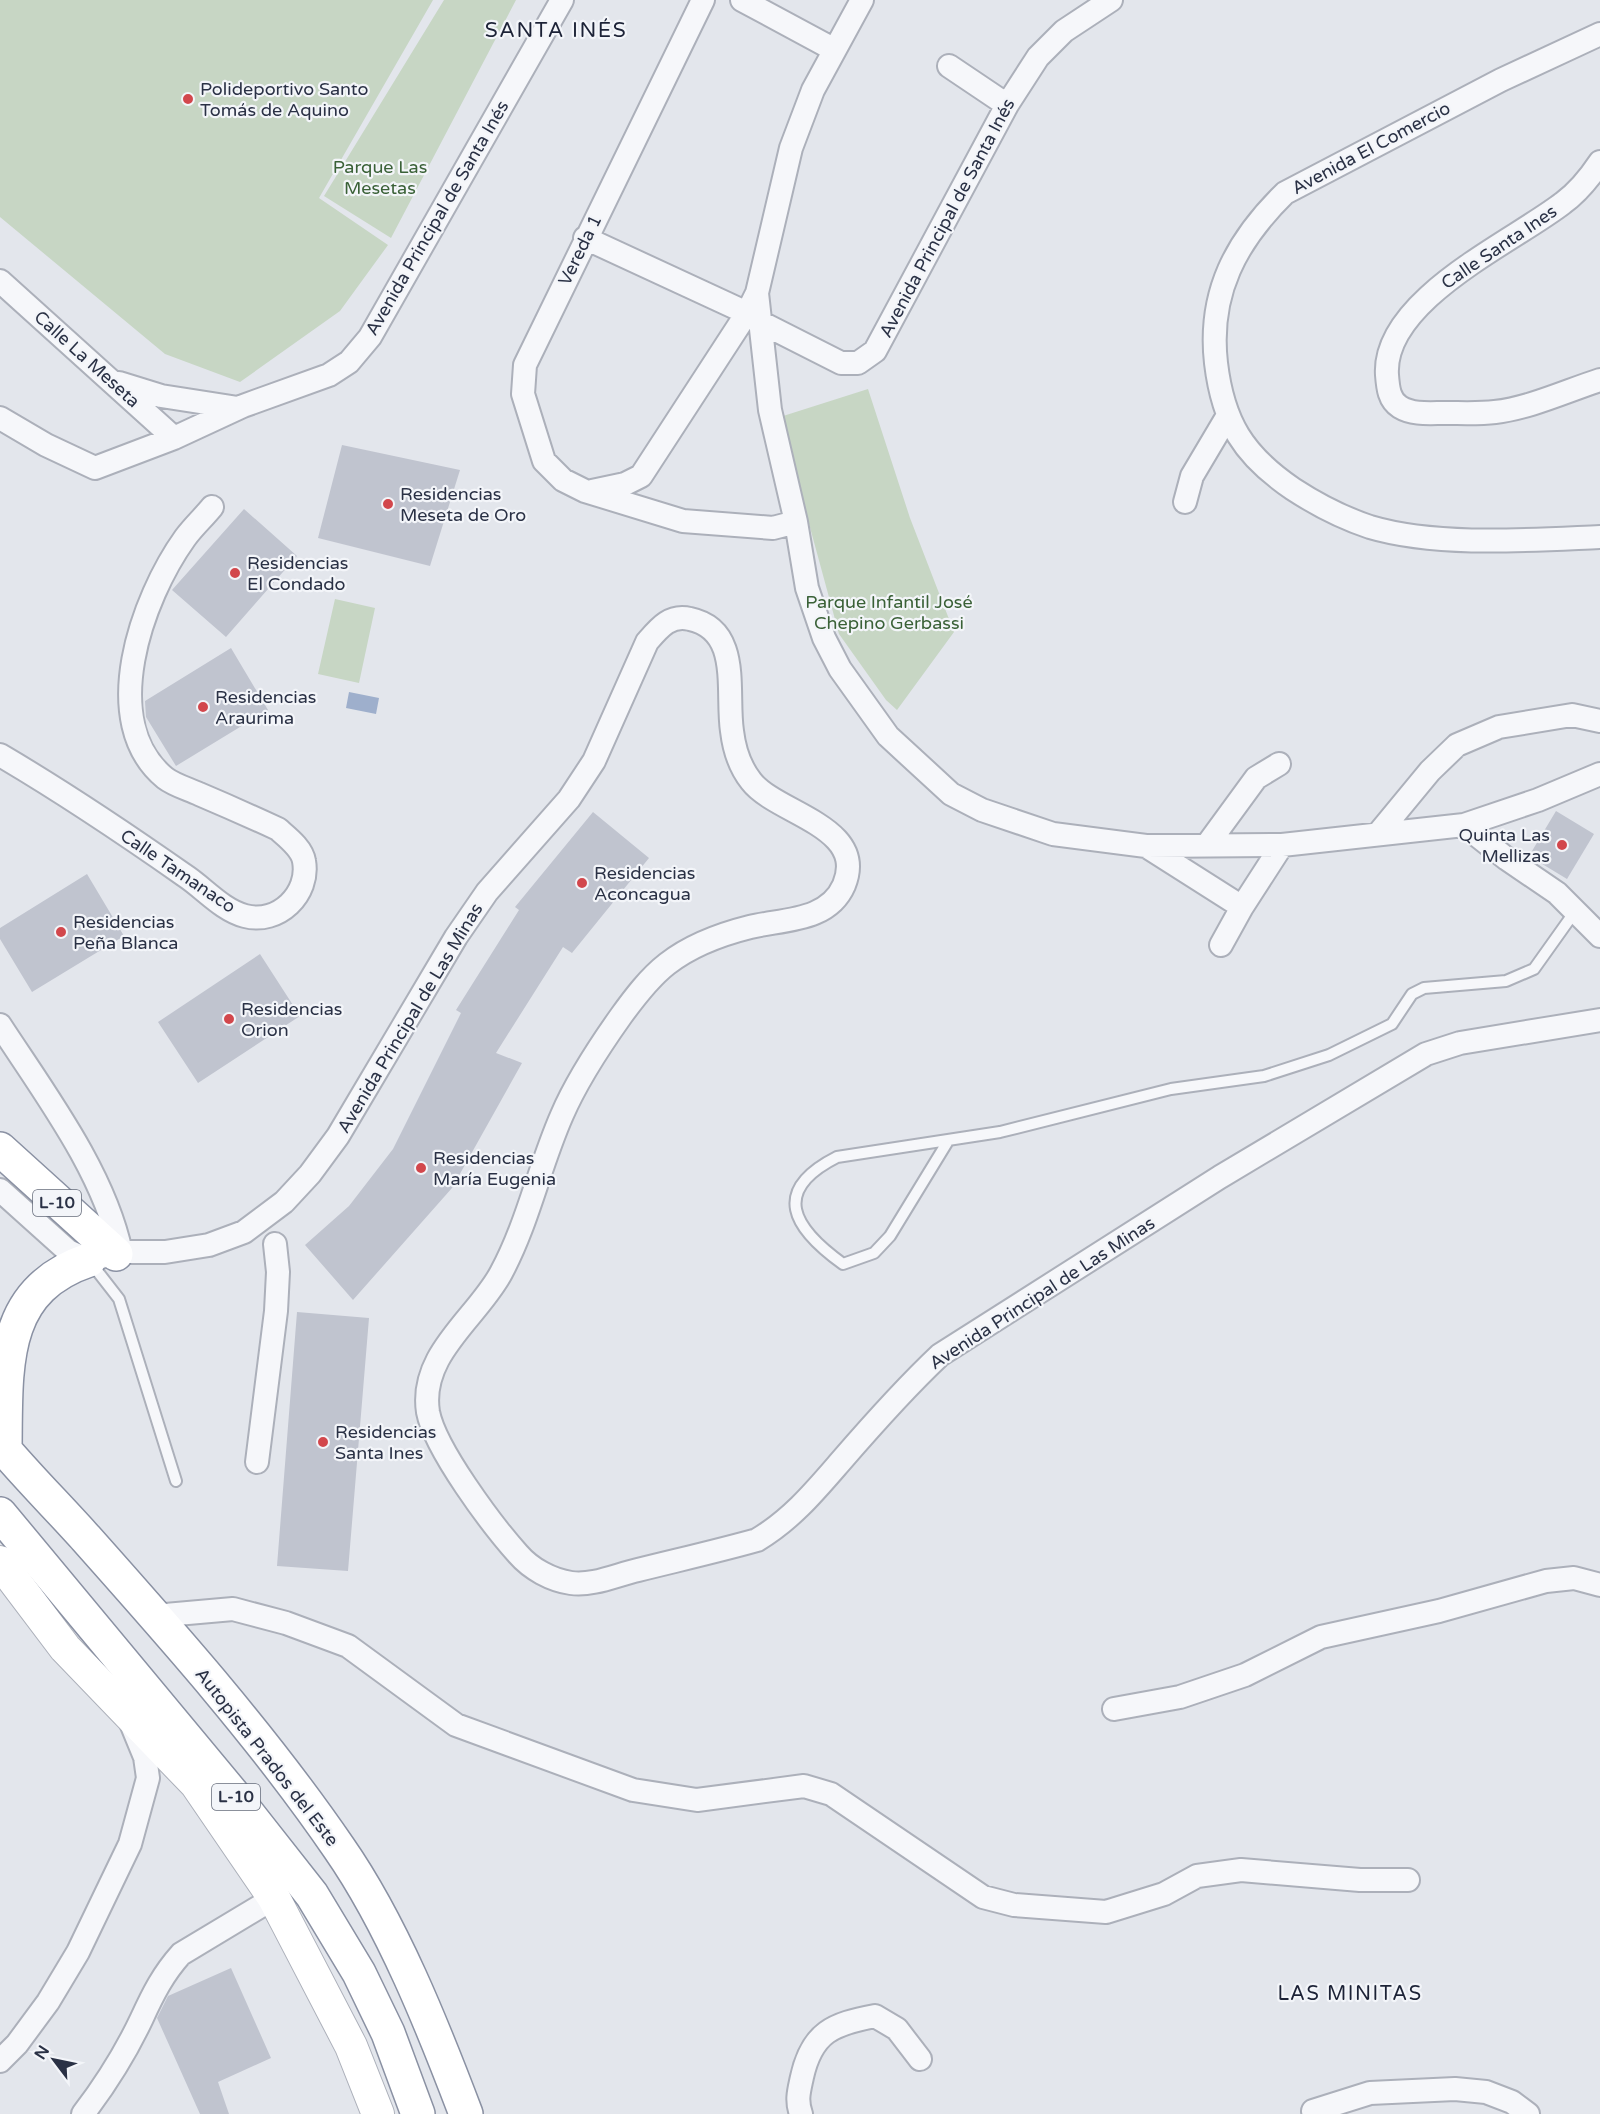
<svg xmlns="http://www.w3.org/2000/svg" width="1600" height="2114" viewBox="0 0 1600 2114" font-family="'Varela Round',sans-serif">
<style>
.green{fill:#c7d6c4}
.water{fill:#9eafcc}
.building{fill:#c0c4cf}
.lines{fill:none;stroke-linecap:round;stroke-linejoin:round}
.lane-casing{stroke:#acb0ba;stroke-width:14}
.street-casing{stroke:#acb0ba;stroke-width:26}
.secondary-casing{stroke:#acb0ba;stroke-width:34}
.highway-casing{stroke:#8a91a3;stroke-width:36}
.lane{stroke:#f6f7fa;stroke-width:10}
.street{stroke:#f6f7fa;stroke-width:22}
.secondary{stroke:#fff;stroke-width:32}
.highway{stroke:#fff;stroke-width:33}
.poi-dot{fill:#d2474c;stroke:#f3f5f9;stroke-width:2}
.labels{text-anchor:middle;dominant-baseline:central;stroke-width:4.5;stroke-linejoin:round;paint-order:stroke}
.shield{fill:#f3f5f9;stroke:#666c7b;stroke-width:1.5}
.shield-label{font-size:16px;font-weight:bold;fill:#2a3145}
.poi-label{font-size:18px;fill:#2a3145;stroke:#f3f5f9;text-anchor:start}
.street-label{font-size:18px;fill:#2a3145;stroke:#f3f5f9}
.park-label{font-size:18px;fill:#3a6137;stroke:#f3f5f9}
.neighbourhood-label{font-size:20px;letter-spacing:1.5px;fill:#1c2236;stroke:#f3f5f9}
.quarter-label{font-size:21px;letter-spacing:1.5px;fill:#1c2236;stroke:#f3f5f9}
</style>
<rect width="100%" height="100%" fill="#e3e6ec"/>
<path class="green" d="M0,0H433L319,198L388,245L340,311L240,382L165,354L0,217Z
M444,0H516L391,238L324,196Z
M868,389L910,518L954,632L897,710L886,700L839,634L780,417Z
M335,599L375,608L359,683L318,674Z"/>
<path class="water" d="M349,692L379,698L376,714L346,708Z"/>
<path class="building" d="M342,445L460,470L430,566L318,538Z
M244,509L297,556L226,637L172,590Z
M231,648L268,710L176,766L146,717L145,701Z
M1556,811L1594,834L1567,879L1529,856Z
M593,812L649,858L572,953L563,947L496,1053L522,1063L452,1188L353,1300L305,1245L349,1206L393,1149L461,1013L456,1010L519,910L515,907Z
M87,874L124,936L32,992L0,939V928Z
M260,954L300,1016L198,1083L158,1022Z
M297,1312L369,1318L348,1571L277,1566Z
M231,1968L271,2058L218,2082L229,2114H200L157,2018L168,1996Z"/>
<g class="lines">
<defs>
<path id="lane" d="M948,1141L890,1236L874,1253L843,1264C793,1228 770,1191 837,1157L1000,1132L1171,1089L1264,1076L1329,1055L1392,1024L1412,994L1424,988L1506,981L1534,969L1576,910
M91,1263L119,1299L176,1481"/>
<path id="street" d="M703,0L525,365L523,394L544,461L563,480L585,491L683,521L773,528L796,522
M742,0L833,49
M862,0L813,90L791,148L757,293L770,410L796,522L807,588L824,638L840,669L888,736L951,794L982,810L1053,834L1146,846L1282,845L1464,825L1538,800L1600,774
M1600,34L1501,80L1285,193C1236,241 1208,293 1216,363C1223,422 1243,455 1293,489C1316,504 1343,518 1370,527C1437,547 1530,540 1600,537
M949,66L1007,105
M1600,162C1590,177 1578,192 1563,203C1513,242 1382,300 1387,375C1388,388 1389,400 1400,407C1413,415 1430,413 1445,413C1461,413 1479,414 1495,412C1530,408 1566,391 1600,380
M585,238L747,313
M0,281L174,438
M762,323L841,363H858L875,351L1007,105L1038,57L1064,31L1111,0
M119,383L161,396L238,408
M0,418L46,445L95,468L174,438L243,406L329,375L349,362L370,337L562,0
M592,491L625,484L641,476L747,313L757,293
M1185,502L1192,476L1227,417
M0,755C63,792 124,833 184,875C204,888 222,910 245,916C278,925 310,894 304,861C302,848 287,837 278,829C252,817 225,805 199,794C188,789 174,785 165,778C97,722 142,598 185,538C193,527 203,518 212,507
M1464,825L1507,859L1557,893L1600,936
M1378,834L1430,771L1457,745L1499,727L1572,715L1600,721
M1207,845L1256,778L1279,764
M1146,846L1242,907L1282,845
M1221,945L1242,907
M0,1025C45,1094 104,1172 121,1252
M0,1190L68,1251L89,1260L121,1252H165L209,1245L244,1232L284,1202L310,1174L338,1136L456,937L487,892L569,799L594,761L647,642C659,628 670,614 690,619C742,630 726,692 732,731C734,748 740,767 751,781C776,814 868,826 844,885C828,922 783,919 750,927C722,934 690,946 667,964C649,978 634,998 621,1016C599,1047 577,1080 562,1115C539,1167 528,1223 501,1273C477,1318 419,1354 428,1412C435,1449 492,1525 518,1554C531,1569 551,1580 571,1583C593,1586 616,1575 638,1570C678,1560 718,1551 757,1540C792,1519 815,1491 841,1461C873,1424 905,1388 940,1355L1220,1177L1426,1054L1460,1043L1600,1020
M257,1462L276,1311L278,1272L275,1244
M154,1616L233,1609L286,1623L348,1646L456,1725L633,1790L697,1800L804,1786L831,1794L983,1897L1014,1905L1106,1912L1164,1894L1197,1876L1241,1870L1360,1880H1408
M1114,1709L1180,1697L1245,1675L1321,1637L1439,1611L1546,1581L1574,1578L1600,1585
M0,2061L17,2044L48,2002L78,1952L130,1844L148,1778L145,1757L131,1723
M1313,2111L1370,2093L1455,2089L1486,2092L1512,2102L1528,2114
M83,2114C106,2084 126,2052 142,2018C153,1994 163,1974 181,1954L274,1898
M801,2114C796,2100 799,2091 802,2077C812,2032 833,2024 875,2016L897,2029L920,2059"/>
<path id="secondary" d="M0,1562L65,1648L196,1784L274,1898L351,2046L378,2114"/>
<path id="highway" d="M0,1149L116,1254
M0,1444C26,1475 55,1504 83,1535C172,1635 263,1737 339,1848C392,1924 433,2027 466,2114
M5,1450C6,1364 0,1290 89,1260
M0,1514L231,1792L312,1895L359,1973L388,2033L418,2114"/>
</defs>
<use href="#lane" class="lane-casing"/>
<use href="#street" class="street-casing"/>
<use href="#secondary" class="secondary-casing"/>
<use href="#highway" class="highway-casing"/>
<use href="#lane" class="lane"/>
<use href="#street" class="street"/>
<use href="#secondary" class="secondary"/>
<use href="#highway" class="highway"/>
</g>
<g class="poi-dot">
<circle cx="188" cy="99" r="6"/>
<circle cx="388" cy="504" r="6"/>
<circle cx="235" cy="573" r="6"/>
<circle cx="203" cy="707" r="6"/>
<circle cx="1562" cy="845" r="6"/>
<circle cx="582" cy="883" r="6"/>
<circle cx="61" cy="932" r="6"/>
<circle cx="229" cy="1019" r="6"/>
<circle cx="421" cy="1168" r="6"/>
<circle cx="323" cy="1442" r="6"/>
</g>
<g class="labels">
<g class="shield">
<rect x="33" y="1190" width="48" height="26" rx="4.5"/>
<rect x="212" y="1784" width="48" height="26" rx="4.5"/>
</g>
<g class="shield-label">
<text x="57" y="1203">L-10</text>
<text x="236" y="1797">L-10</text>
</g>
<g class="poi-label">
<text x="200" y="89">Polideportivo Santo<tspan x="200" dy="21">Tomás de Aquino</tspan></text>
<text x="400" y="494">Residencias<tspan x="400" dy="21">Meseta de Oro</tspan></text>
<text x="247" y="563">Residencias<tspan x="247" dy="21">El Condado</tspan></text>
<text x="215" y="697">Residencias<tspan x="215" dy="21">Araurima</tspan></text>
<text x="1550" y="835" text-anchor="end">Quinta Las<tspan x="1550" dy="21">Mellizas</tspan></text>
<text x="594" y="873">Residencias<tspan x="594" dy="21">Aconcagua</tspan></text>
<text x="73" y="922">Residencias<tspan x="73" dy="21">Peña Blanca</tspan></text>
<text x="241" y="1009">Residencias<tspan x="241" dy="21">Orion</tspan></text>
<text x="433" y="1158">Residencias<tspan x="433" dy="21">María Eugenia</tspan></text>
<text x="335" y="1432">Residencias<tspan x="335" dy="21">Santa Ines</tspan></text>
</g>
<g class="street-label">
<text transform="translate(1371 148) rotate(-28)">Avenida El Comercio</text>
<text transform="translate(437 218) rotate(-60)">Avenida Principal de Santa Inés</text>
<text transform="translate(947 218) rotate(-62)">Avenida Principal de Santa Inés</text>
<text transform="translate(1499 247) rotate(-34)">Calle Santa Ines</text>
<text transform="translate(580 250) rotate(-64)">Vereda 1</text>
<text transform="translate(87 359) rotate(42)">Calle La Meseta</text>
<text transform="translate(178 871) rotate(34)">Calle Tamanaco</text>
<text transform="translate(410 1018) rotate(-59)">Avenida Principal de Las Minas</text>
<text transform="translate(1042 1293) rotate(-33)">Avenida Principal de Las Minas</text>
<text transform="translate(267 1757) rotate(52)">Autopista Prados del Este</text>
</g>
<g class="park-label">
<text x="380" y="167">Parque Las<tspan x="380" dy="21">Mesetas</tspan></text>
<text x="889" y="602">Parque Infantil José<tspan x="889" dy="21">Chepino Gerbassi</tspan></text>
</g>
<g class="neighbourhood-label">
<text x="1350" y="1994">LAS MINITAS</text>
</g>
<g class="quarter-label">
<text x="556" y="30">SANTA INÉS</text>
</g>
</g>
<g transform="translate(54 2060) rotate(302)" stroke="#f3f5f9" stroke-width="4.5" paint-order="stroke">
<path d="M0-4.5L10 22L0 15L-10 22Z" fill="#2a3145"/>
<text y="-9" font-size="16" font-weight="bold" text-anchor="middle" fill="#2a3145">N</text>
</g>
</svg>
